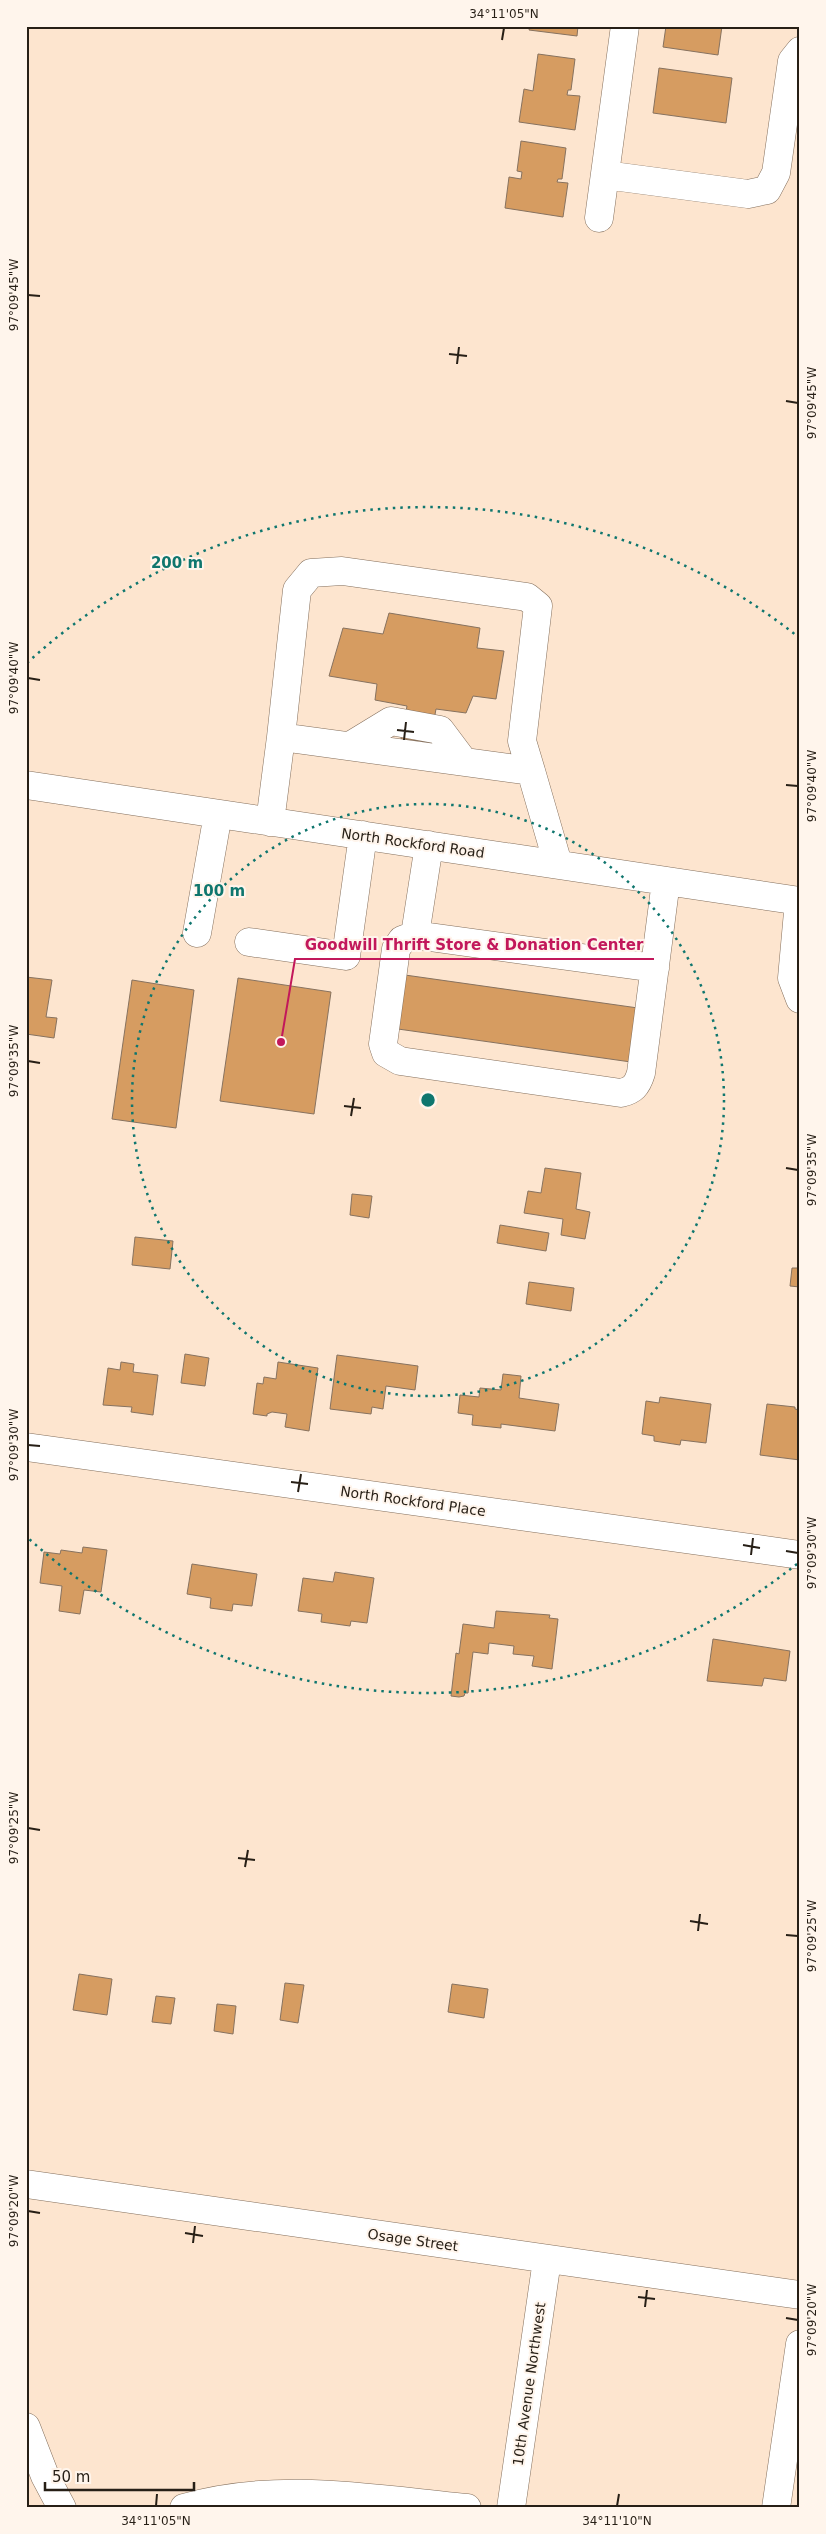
<svg xmlns="http://www.w3.org/2000/svg" width="826" height="2534" viewBox="0 0 826 2534" font-family="'DejaVu Sans',sans-serif">
<style>
.building{fill:#d69c61;stroke:#87725f}
.lines{fill:none;stroke-linecap:round;stroke-linejoin:round}
.minor-casing{stroke:#846f5c;stroke-width:29}
.minor{stroke:#fff;stroke-width:28}
.ticks{fill:none;stroke:#271f16;stroke-width:2}
.ring{fill:none;stroke:#0f766e;stroke-width:2.5;stroke-dasharray:2.5 5}
.labels{text-anchor:middle;dominant-baseline:central;stroke-width:4;stroke-linejoin:round;paint-order:stroke}
.street-label{font-size:14px;fill:#271f16;stroke:#fff5ec}
.centre{fill:#0f766e;stroke:#fff5ec;stroke-width:2.5}
.ring-label{font-size:15px;text-anchor:middle;font-weight:bold;fill:#0f766e;stroke:#fff5ec;stroke-width:4;stroke-linejoin:round;paint-order:stroke}
.leader{fill:none;stroke:#c2185b;stroke-width:2}
.callout-dot{fill:#c2185b;stroke:#fff5ec;stroke-width:2}
.callout-label{font-size:15px;text-anchor:middle;font-weight:bold;fill:#c2185b;stroke:#fff5ec;stroke-width:4;stroke-linejoin:round;paint-order:stroke}
.neatline{fill:none;stroke:#271f16;stroke-width:2}
.ticks-label{font-size:12px;text-anchor:middle;fill:#271f16}
</style>
<rect width="100%" height="100%" fill="#fde5cf"/>
<path class="building" d="M530,26H578L577,36L529,30Z
M666,26H722L718,55L663,47Z
M538,54L575,59L571,90H568L567,95L580,96L575,130L519,122L524,89L533,91Z
M659,68L732,78L726,123L653,113Z
M521,141L566,148L562,179H558L557,182L568,183L563,217L505,208L509,177L521,179L522,172L517,171Z
M389,613L480,628L477,648L504,651L496,699L473,696L466,713L436,709L430,742L401,739L407,706L375,700L377,684L329,676L343,628L383,634Z
M405,975L638,1008L631,1062L398,1029Z
M26,977L52,980L46,1017L57,1018L54,1038L26,1034Z
M238,978L331,992L314,1114L220,1101Z
M132,980L194,990L176,1128L112,1119Z
M545,1168L581,1173L576,1209L590,1212L585,1239L561,1235L563,1219L524,1213L528,1191L541,1193Z
M352,1194L372,1196L369,1218L350,1215Z
M500,1225L549,1233L546,1251L497,1243Z
M135,1237L173,1241L170,1269L132,1265Z
M792,1268H800V1287L790,1286Z
M529,1282L574,1288L571,1311L526,1304Z
M185,1354L209,1358L205,1386L181,1383Z
M337,1355L418,1366L415,1390L386,1386L383,1409L372,1407L371,1414L330,1409Z
M121,1362L134,1364L133,1372L158,1375L153,1415L131,1412L132,1407L103,1405L108,1368L120,1370Z
M278,1362L318,1368L309,1431L285,1427L287,1414L272,1412L267,1414V1416L253,1414L257,1383L263,1384L264,1377L276,1379Z
M503,1374L521,1376L519,1398L559,1404L555,1431L501,1424V1428L472,1425L473,1415L458,1413L460,1395L479,1397L480,1388L501,1390Z
M660,1397L711,1404L706,1443L681,1440L680,1445L654,1441V1436L642,1434L646,1401L659,1403Z
M767,1404L795,1407V1409L800,1410V1460L760,1455Z
M83,1547L107,1550L101,1592L84,1590L80,1614L59,1611L62,1586L40,1583L44,1552L60,1554L61,1550L82,1553Z
M192,1564L257,1574L252,1606L233,1604L232,1611L210,1608L211,1598L187,1594Z
M335,1572L374,1578L367,1623L351,1621L350,1626L321,1622L322,1614L298,1611L303,1578L333,1582Z
M496,1611L550,1615L549,1618L558,1619L552,1669L532,1666L534,1656L513,1654L514,1646L489,1643L488,1654L473,1652L468,1693H465L464,1696L459,1697L451,1696L456,1653L459,1654L463,1624L494,1628Z
M713,1639L790,1651L786,1681L764,1678L762,1686L707,1681Z
M79,1974L112,1979L107,2015L73,2010Z
M285,1983L304,1985L298,2023L280,2020Z
M452,1984L488,1989L484,2018L448,2012Z
M156,1996L175,1998L171,2024L152,2022Z
M217,2004L236,2006L233,2034L214,2031Z"/>
<g class="lines">
<defs>
<path id="minor" d="M605,175L748,194L767,190L776,173L792,61L800,51
M599,218L625,26
M281,737L297,590L311,573L342,571L527,597L538,606L522,741L531,771
M350,746L391,721L440,730L464,762
M26,785L800,901
M270,822L281,737L531,771L558,864
M799,901L792,978L800,999
M197,933L218,814
M415,935L429,845
M249,942L346,956L363,835
M655,968L415,935L402,940L396,949L383,1044L386,1053L400,1061L621,1093C633,1090 637,1086 641,1073L666,881
M26,1447L800,1555
M26,2184L800,2295
M26,2427L45,2476L62,2508
M184,2508C276,2481 373,2499 467,2508
M511,2508L547,2260
M776,2508L800,2344"/>
</defs>
<use href="#minor" class="minor-casing"/>
<use href="#minor" class="minor"/>
</g>
<path class="ticks" d="M502,40L504,28M28,295L40,296M449,354L467,356M457,364L459,347M786,401L798,403M28,678L40,680M397,730L414,732M404,740L406,722M786,785L798,786M28,1061L40,1063M344,1106L361,1108M351,1116L354,1098M786,1168L798,1170M28,1445L40,1446M291,1482L308,1484M298,1492L301,1474M743,1545L760,1548M786,1551L798,1553M751,1555L753,1538M28,1828L40,1830M238,1858L255,1860M245,1867L248,1850M690,1921L708,1924M698,1931L700,1914M786,1935L798,1936M28,2211L40,2213M185,2233L203,2236M193,2243L195,2226M638,2297L655,2299M645,2307L647,2290M786,2318L798,2320M156,2506L157,2494M617,2506L619,2494"/>
<g class="ring">
<circle cx="428" cy="1100" r="296"/>
<path d="M797 1564A593 593 0 0 1 27 1537M27 663A593 593 0 0 1 797 636"/>
</g>
<g class="labels">
<g class="street-label">
<text transform="translate(413 843) rotate(8)">North Rockford Road</text>
<text transform="translate(413 1501) rotate(8)">North Rockford Place</text>
<text transform="translate(413 2240) rotate(8)">Osage Street</text>
<text transform="translate(529 2384) rotate(-82)">10th Avenue Northwest</text>
</g>
</g>
<circle cx="428" cy="1100" r="8" class="centre"/>
<g class="ring-label">
<text x="177" y="568">200 m</text>
<text x="219" y="896">100 m</text>
</g>
<path class="leader" d="M281 1042L295 959H654"/>
<circle class="callout-dot" cx="281" cy="1042" r="5"/>
<g class="callout-label">
<text x="474" y="950">Goodwill Thrift Store &amp; Donation Center</text>
</g>
<rect width="826" height="2534" fill="none" stroke="#fff5ec" stroke-width="55"/>
<path d="M45 2482v8h149v-8" fill="none" stroke="#271f16" stroke-width="2.5"/>
<text x="52" y="2482" font-size="15" fill="#271f16" stroke="#fff5ec" stroke-width="4" paint-order="stroke">50 m</text>
<rect x="28" y="28" width="770" height="2478" class="neatline"/>
<g class="ticks-label">
<text x="504" y="18">34°11'05"N</text>
<text transform="translate(14 295) rotate(-90)" y="4">97°09'45"W</text>
<text transform="translate(812 403) rotate(-90)" y="4">97°09'45"W</text>
<text transform="translate(14 678) rotate(-90)" y="4">97°09'40"W</text>
<text transform="translate(812 786) rotate(-90)" y="4">97°09'40"W</text>
<text transform="translate(14 1061) rotate(-90)" y="4">97°09'35"W</text>
<text transform="translate(812 1170) rotate(-90)" y="4">97°09'35"W</text>
<text transform="translate(14 1445) rotate(-90)" y="4">97°09'30"W</text>
<text transform="translate(812 1553) rotate(-90)" y="4">97°09'30"W</text>
<text transform="translate(14 1828) rotate(-90)" y="4">97°09'25"W</text>
<text transform="translate(812 1936) rotate(-90)" y="4">97°09'25"W</text>
<text transform="translate(14 2211) rotate(-90)" y="4">97°09'20"W</text>
<text transform="translate(812 2320) rotate(-90)" y="4">97°09'20"W</text>
<text x="156" y="2525">34°11'05"N</text>
<text x="617" y="2525">34°11'10"N</text>
</g>
</svg>
